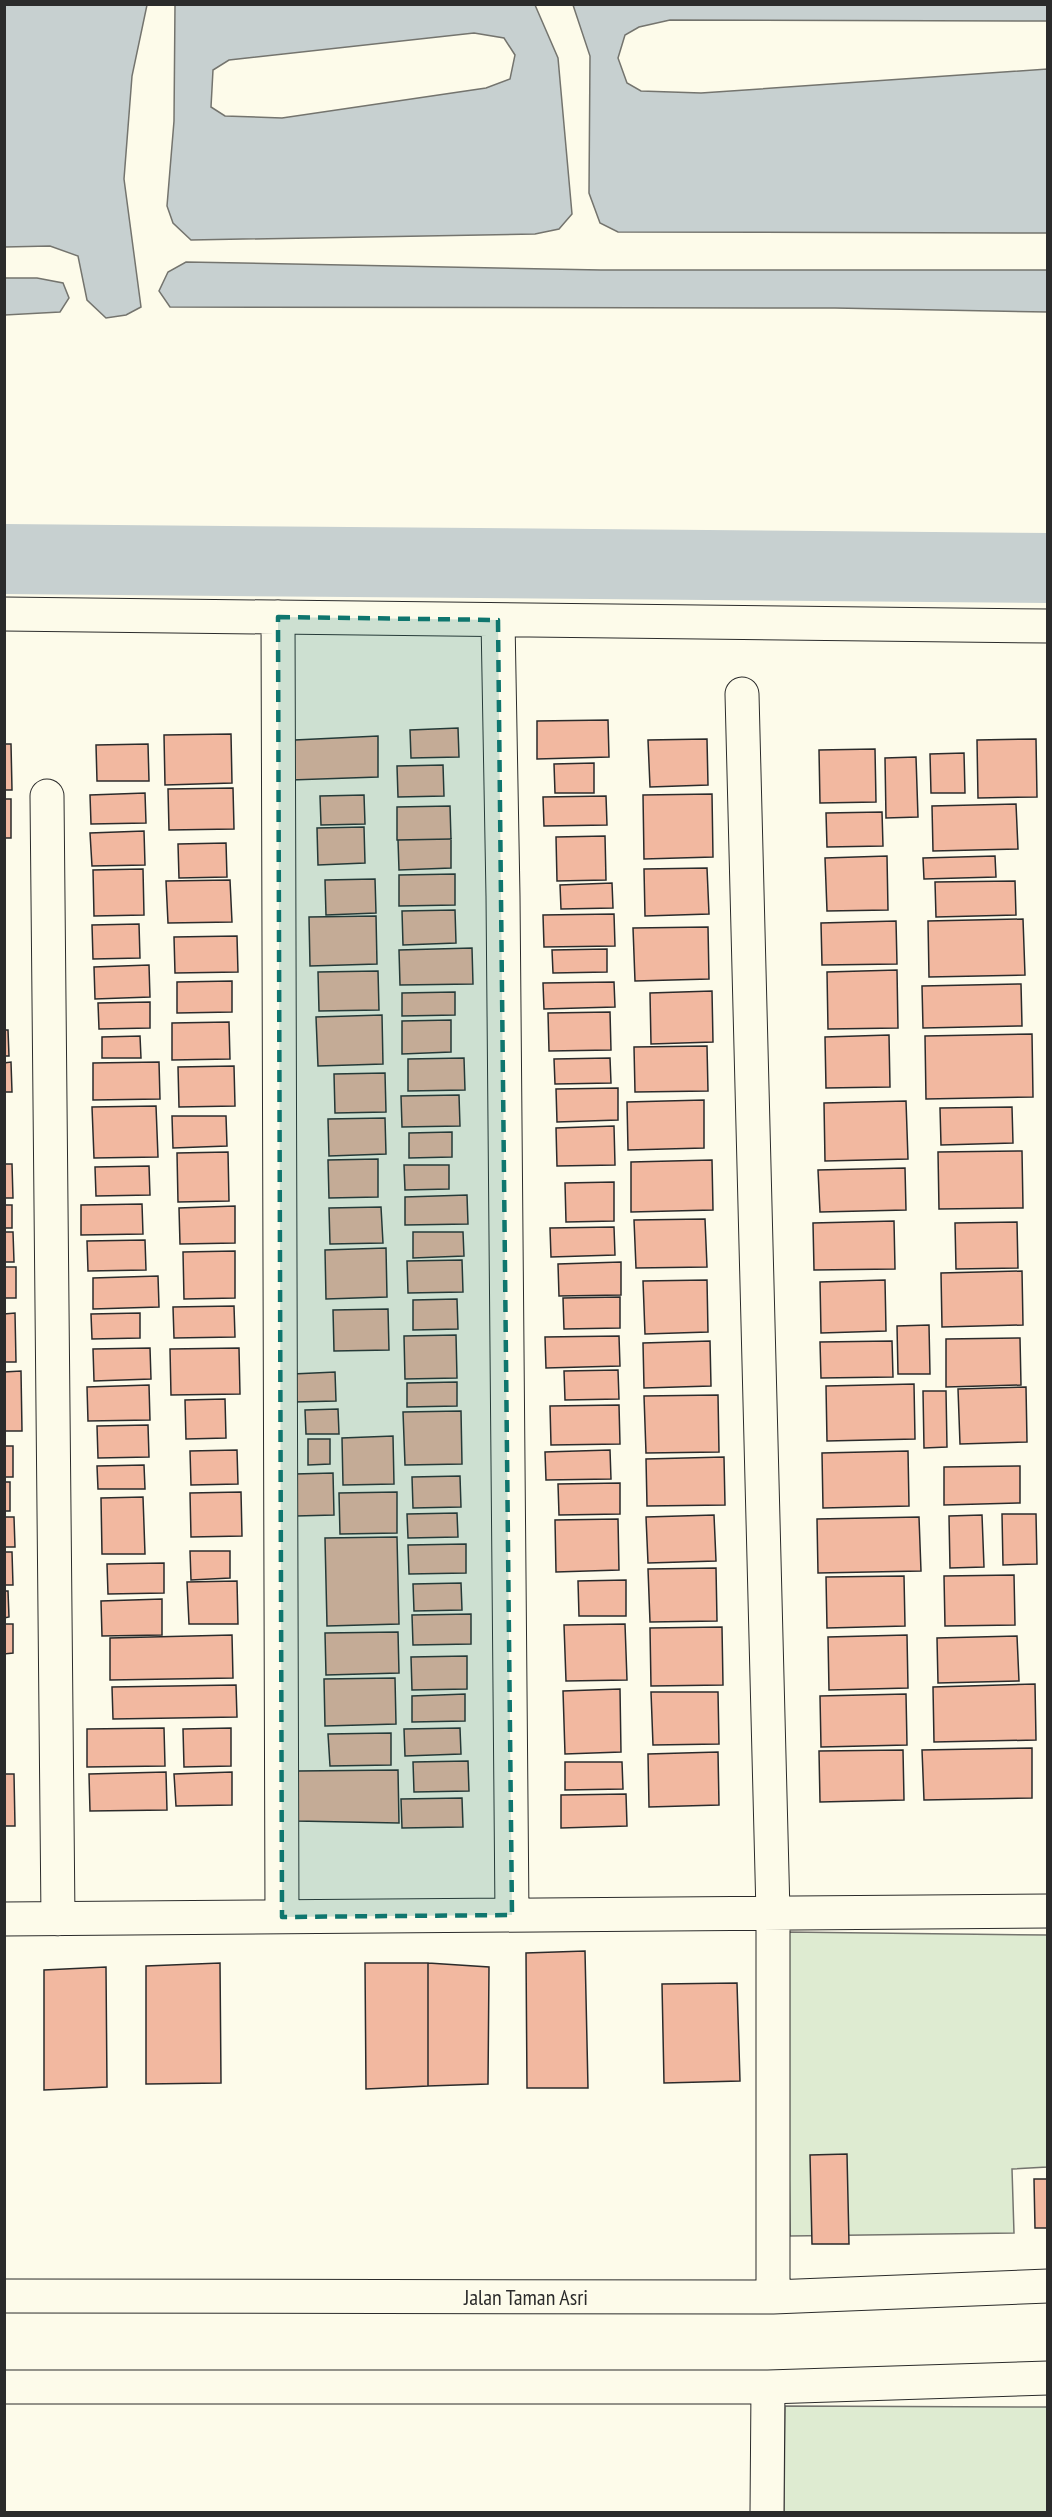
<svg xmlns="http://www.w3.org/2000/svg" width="1052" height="2517" viewBox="0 0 1052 2517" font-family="'PT Sans Narrow',sans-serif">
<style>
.green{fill:#deebd1;stroke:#74746e;stroke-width:1.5}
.water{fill:#c7d0d0;stroke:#74746e;stroke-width:1.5;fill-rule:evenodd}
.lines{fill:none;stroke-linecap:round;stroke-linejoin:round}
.river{stroke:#c7d0d0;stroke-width:70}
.building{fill:#f2b8a0;stroke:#2b2b2b;stroke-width:1.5}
.street-casing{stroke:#2b2b2b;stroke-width:35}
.street{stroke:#fdfbea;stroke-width:33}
.marked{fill:#0f766e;fill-opacity:0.2;stroke:#0f766e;stroke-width:4.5;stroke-dasharray:12 8;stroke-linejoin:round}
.labels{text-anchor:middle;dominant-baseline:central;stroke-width:4.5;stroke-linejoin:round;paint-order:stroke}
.street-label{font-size:22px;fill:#2b2b2b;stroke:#fdfbea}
</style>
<rect width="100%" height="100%" fill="#fdfbea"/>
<path class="green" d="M786,1932L1047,1935V2167L1012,2169L1014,2233L790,2236Z
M785,2406L1047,2407V2512H784Z"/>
<path class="water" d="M4,5H147L132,76L124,179L141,307L126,315L106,318L87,300L78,256L50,246L5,247Z
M175,5H535L558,58L572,214L559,229L535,234L191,240L173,223L167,206L174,121ZM474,33L504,38L515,55L510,79L486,88L282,118L225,116L211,107L213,70L229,60Z
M573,5H1047V21L670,20L639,27L625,35L618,58L627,83L641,91L701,93L1047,69V233L618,232L600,223L589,193L590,56Z
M186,262L601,270H1047V312L835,308L170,307L159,291L168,272Z
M5,278H37L63,283L69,298L60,312L5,315Z"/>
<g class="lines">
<path class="river" d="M4,559L1048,568"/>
</g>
<path class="building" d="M608,720L609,757L537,759V721Z
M458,728L459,757L411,758L410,730Z
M231,734L232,783L165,785L164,735Z
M378,736V777L291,780L295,740Z
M707,739L708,785L650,787L648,740Z
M1036,739L1037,797L978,798L977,740Z
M4,744H11L12,790H4Z
M148,744L149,781H97L96,745Z
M875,749L876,802L820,803L819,750Z
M964,753L965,793H931L930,754Z
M916,757L918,817L886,818L885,758Z
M594,763V793H555L554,764Z
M443,765L444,796L398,797L397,766Z
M233,788L234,829L169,830L168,789Z
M145,793L146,823L91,824L90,795Z
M712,794L713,857L644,859L643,795Z
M364,795L365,824L321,825L320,796Z
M606,796L607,825L544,826L543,797Z
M4,799H11V838H4Z
M1016,804L1018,849L933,851L932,806Z
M450,806L451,839L397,840V807Z
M882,812L883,846L827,847L826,813Z
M364,827L365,863L318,865L317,828Z
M144,831L145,865L92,866L90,833Z
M605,836L606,880L557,881L556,837Z
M451,839V868L399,870L398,840Z
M226,843L227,877L179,878L178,844Z
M887,856L888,910L827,911L825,858Z
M995,856L996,877L924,879L923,858Z
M707,868L709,914L645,916L644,869Z
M143,869L144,915L94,916L93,870Z
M455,874V905L399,906V875Z
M375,879L376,913L326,915L325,880Z
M230,880L232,922L168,923L166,881Z
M1015,881L1016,915L936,917L935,882Z
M612,883L613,908L561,909L560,885Z
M455,910L456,943L403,945L402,911Z
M614,914L615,946L544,947L543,915Z
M376,916L377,964L310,966L309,917Z
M1023,919L1025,975L929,977L928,921Z
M896,921L897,964L822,965L821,923Z
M139,924L140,958L93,959L92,925Z
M708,927L709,979L635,981L633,928Z
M237,936L238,972L175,973L174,937Z
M472,948L473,984L400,985L399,950Z
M607,949V972L553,973L552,950Z
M149,965L150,997L95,999L94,967Z
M897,970L898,1028L828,1029L827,972Z
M378,971L379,1010L319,1011L318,972Z
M232,981V1012L177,1013V982Z
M614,982L615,1007L544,1009L543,983Z
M1021,984L1022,1026L923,1028L922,986Z
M712,991L713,1042L651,1044L650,993Z
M455,992V1015L402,1016V993Z
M150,1002V1028L99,1029L98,1003Z
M610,1012L611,1050L549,1051L548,1013Z
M382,1015L383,1064L318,1066L316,1017Z
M451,1020V1052L402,1054V1021Z
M229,1022L230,1059L172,1060V1023Z
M4,1030H8L9,1056H4Z
M1032,1034L1033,1097L926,1099L925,1036Z
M889,1035L890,1087L826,1088L825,1037Z
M140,1036L141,1058H102V1037Z
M707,1046L708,1091L635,1092L634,1047Z
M464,1058L465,1090L408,1091V1059Z
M610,1058L611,1083L555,1084L554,1059Z
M11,1062L12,1092H4V1063Z
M159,1062L160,1099L93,1100V1063Z
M234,1066L235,1106L179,1107L178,1067Z
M385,1073L386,1112L335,1113L334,1074Z
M618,1088V1120L557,1122L556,1089Z
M459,1095L460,1126L402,1127L401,1096Z
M704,1100V1148L628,1150L627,1102Z
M906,1101L908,1159L825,1161L824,1103Z
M156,1106L158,1157L94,1158L92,1107Z
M1012,1107L1013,1143L941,1145L940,1108Z
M172,1116H226L227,1146L173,1148Z
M385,1118L386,1154L329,1156L328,1119Z
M614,1126L615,1165L557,1166L556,1128Z
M452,1132V1157L409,1158V1133Z
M1022,1151L1023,1208L939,1209L938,1152Z
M228,1152L229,1201L178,1202L177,1153Z
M378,1159V1197L329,1198L328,1160Z
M712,1160L713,1210L631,1212V1162Z
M4,1164H12L13,1198H4Z
M404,1165H449V1189L405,1190Z
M149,1166L150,1195L96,1196L95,1167Z
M905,1168L906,1210L820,1212L818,1170Z
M614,1182V1221L566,1222L565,1183Z
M467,1195L468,1224L405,1225V1197Z
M142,1204L143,1234L81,1235V1205Z
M4,1205H12V1228H4Z
M235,1206V1243L180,1244L179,1208Z
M381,1207L383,1243L330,1244L329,1208Z
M705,1219L707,1267L636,1268L634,1220Z
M894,1221L895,1269L814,1270L813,1223Z
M1017,1222L1018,1268L956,1269L955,1223Z
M614,1227L615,1255L551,1257L550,1228Z
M4,1232H13L14,1262H4Z
M413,1232H463L464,1256L413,1258Z
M145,1240L146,1270L88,1271L87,1241Z
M386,1248L387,1297L326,1299L325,1250Z
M235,1251V1298L184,1299L183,1252Z
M462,1260L463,1292L408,1293L407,1261Z
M621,1262V1295L559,1296L558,1264Z
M4,1267H16V1298H4Z
M1022,1271L1023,1325L942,1327L941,1273Z
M158,1276L159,1307L93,1309V1278Z
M707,1280L708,1332L645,1334L643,1281Z
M885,1280L886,1331L821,1333L820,1282Z
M620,1297V1328L564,1329L563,1298Z
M457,1299L458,1329L413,1330V1300Z
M234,1306L235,1337L174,1338L173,1307Z
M388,1309L389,1350L334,1351L333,1310Z
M15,1313L16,1362H4V1314Z
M140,1313V1338L92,1339L91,1314Z
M929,1325L930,1374H898L897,1326Z
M456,1335L457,1378L405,1379L404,1336Z
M619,1336L620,1366L546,1368L545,1337Z
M1020,1338L1021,1385L946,1387V1339Z
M710,1341L711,1386L644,1388L643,1343Z
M892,1341L893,1377L821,1378L820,1342Z
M150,1348L151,1379L94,1381L93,1349Z
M239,1348L240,1394L171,1395L170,1349Z
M618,1370L619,1399L565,1400L564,1371Z
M21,1371L22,1431H4V1372Z
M335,1372L336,1401L294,1402L293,1374Z
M457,1382V1406L407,1407V1383Z
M914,1384L915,1439L827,1441L826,1386Z
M149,1385L150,1420L88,1421L87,1387Z
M1026,1387L1027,1442L960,1444L958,1389Z
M923,1391H946L947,1447L924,1448Z
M718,1395L719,1452L646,1453L644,1396Z
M225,1399L226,1438L186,1439L185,1400Z
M619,1405L620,1444L551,1445L550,1406Z
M338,1409L339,1434H306L305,1410Z
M461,1411L462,1464L405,1465L403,1412Z
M148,1425L149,1457L98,1458L97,1426Z
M393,1436L394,1484L343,1485L342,1438Z
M308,1439H330V1464L308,1465Z
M4,1446H13V1477H4Z
M237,1450L238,1484L191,1485L190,1451Z
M610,1450L611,1479L546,1480L545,1452Z
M908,1451L909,1506L823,1508L822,1453Z
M724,1457L725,1505L647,1506L646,1459Z
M144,1465L145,1489H98L97,1466Z
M1020,1466V1503L944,1505V1467Z
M333,1473L334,1515L296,1516L295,1474Z
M460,1476L461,1507L413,1508L412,1477Z
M4,1482H10V1511H4Z
M620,1483V1514L559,1515L558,1484Z
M241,1492L242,1536L191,1537L190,1493Z
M397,1492V1533L340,1534L339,1493Z
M143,1497L145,1554H102L101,1498Z
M457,1513L458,1537L408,1538L407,1514Z
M1002,1514H1036L1037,1564L1003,1565Z
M714,1515L716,1561L648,1563L646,1517Z
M982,1515L984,1567L950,1568L949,1516Z
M4,1517H14L15,1547H4Z
M919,1517L921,1571L818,1573L817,1519Z
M618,1519L619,1570L556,1572L555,1520Z
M397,1537L399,1624L327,1626L325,1538Z
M466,1544V1573L409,1574L408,1545Z
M190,1551H230V1578L191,1580Z
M4,1552H12L13,1585H4Z
M164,1563V1593L108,1594L107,1564Z
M716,1568L717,1621L650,1622L648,1569Z
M1014,1575L1015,1625L945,1626L944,1576Z
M904,1576L905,1626L827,1628L826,1577Z
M626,1580V1616H579L578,1581Z
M237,1581L238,1624H189L187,1582Z
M461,1583L462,1610L414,1611L413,1584Z
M4,1591H8L9,1617L4,1618Z
M162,1599V1635L102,1636L101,1601Z
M471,1614V1644L413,1645L412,1615Z
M4,1624H13V1653L4,1654Z
M625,1624L627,1680L566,1681L564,1625Z
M722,1627L723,1685L651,1686L650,1628Z
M398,1632L399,1673L326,1675L325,1633Z
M232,1635L233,1678L110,1680V1638Z
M907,1635L908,1688L829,1690L828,1637Z
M1017,1636L1019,1681L938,1683L937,1638Z
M467,1656V1689L412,1690L411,1657Z
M395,1678L396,1724L325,1726L324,1679Z
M1035,1684L1036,1740L934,1742L933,1687Z
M236,1685L237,1717L113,1719L112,1687Z
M620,1689L621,1752L565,1754L563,1691Z
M651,1692H718L719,1744L653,1745Z
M465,1694V1721L412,1722V1696Z
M906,1694L907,1745L821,1747L820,1696Z
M164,1728L165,1766L87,1767V1729Z
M231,1728V1766L184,1767L183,1729Z
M460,1728L461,1754L405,1756L404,1729Z
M391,1733V1765L330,1766L328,1734Z
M1032,1748V1798L924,1800L922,1750Z
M903,1750L904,1800L820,1802L819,1751Z
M718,1752L719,1805L649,1807L648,1754Z
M468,1761L469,1791L414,1792L413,1762Z
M565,1762H622L623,1789L565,1790Z
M398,1770L399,1823L296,1821L298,1771Z
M166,1772L167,1810L90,1811L89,1774Z
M232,1772V1805L176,1806L174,1774Z
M4,1774H14L15,1826H4Z
M626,1794L627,1826L561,1828V1795Z
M462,1798L463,1827L402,1828L401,1799Z
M585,1951L588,2088H527L526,1953Z
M220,1963L221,2083L146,2084V1966Z
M365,1963H428V2086L366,2089Z
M428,1963L489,1967L488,2084L428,2086Z
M106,1967L107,2087L44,2090V1970Z
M737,1983L740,2081L664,2083L662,1984Z
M847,2154L849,2244H812L810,2155Z
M1034,2179H1048V2228H1035Z"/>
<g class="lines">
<defs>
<path id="street" d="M4,614L1048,626
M278,617L282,1917
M498,620L503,896L512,1915
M742,694L773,1913V2297
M47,796L58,1919
M4,1919L1048,1911
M4,2296L773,2297L1048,2286
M4,2387H768L1048,2378
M767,2512L768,2387"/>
</defs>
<use href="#street" class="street-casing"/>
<use href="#street" class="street"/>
</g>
<path class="marked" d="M278,617L498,620L512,1915L282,1917Z"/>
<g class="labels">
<g class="street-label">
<text x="526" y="2297">Jalan Taman Asri</text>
</g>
</g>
<rect width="1052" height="2517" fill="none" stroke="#2b2b2b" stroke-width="12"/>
</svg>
